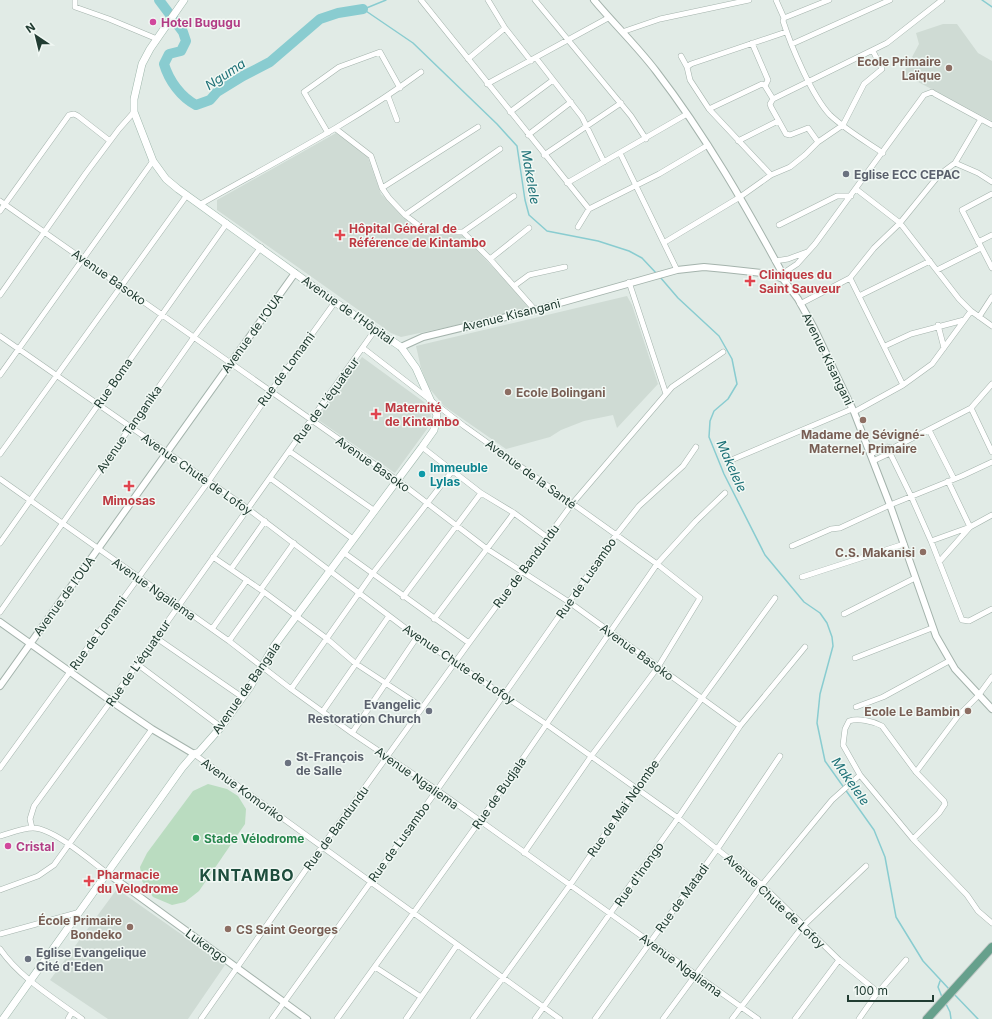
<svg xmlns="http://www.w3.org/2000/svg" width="992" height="1019" viewBox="0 0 992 1019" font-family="Inter,sans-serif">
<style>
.built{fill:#cfdbd4}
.green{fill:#badcc0}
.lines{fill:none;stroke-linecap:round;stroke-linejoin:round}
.stream{stroke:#89ccd0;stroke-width:1.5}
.river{stroke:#89ccd0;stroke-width:10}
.minor-casing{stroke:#a4b3ac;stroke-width:6}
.tertiary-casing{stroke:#a4b3ac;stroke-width:8}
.secondary-casing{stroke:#9fb7ac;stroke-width:8}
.primary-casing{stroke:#c1c8c6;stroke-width:10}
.minor{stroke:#fff;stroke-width:5}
.tertiary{stroke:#fff;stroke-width:6}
.secondary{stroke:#fff;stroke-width:7}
.primary{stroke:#66a08c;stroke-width:8}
.hotel-dot{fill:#d1479c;stroke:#f1f8f4;stroke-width:1.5}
.education-dot{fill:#8d6e63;stroke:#f1f8f4;stroke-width:1.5}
.worship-dot{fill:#6b7280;stroke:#f1f8f4;stroke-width:1.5}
.health-dot{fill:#e0444e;stroke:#f1f8f4;stroke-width:1.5}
.culture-dot{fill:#0f9aa8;stroke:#f1f8f4;stroke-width:1.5}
.leisure-dot{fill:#2e9e5b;stroke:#f1f8f4;stroke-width:1.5}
.labels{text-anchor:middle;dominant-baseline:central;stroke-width:3;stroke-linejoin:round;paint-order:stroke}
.hotel-label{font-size:12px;font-weight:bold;fill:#b23c85;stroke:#f1f8f4;text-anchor:start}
.education-label{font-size:12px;font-weight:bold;fill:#785e54;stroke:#f1f8f4;text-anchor:end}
.worship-label{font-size:12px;font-weight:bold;fill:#5b616d;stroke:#f1f8f4;text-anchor:start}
.health-label{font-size:12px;font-weight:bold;fill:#be3a42;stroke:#f1f8f4;text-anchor:start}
.street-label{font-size:12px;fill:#213c32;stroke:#f1f8f4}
.culture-label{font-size:12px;font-weight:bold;fill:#0d838f;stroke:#f1f8f4;text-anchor:start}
.leisure-label{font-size:12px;font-weight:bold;fill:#27864d;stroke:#f1f8f4;text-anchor:start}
.water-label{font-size:13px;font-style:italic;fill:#1d7076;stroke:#f1f8f4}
.district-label{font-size:16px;font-weight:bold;letter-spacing:1px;fill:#1e4d3d;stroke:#f1f8f4}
</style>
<rect width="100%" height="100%" fill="#e1ebe6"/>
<path class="built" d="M943,24H957L978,53L992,61V121L903,74L919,44L916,33Z
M336,133L367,155L381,194L424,235L460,232L532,309L401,337L391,333L217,210V200Z
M627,296L632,305L658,384L617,428L613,415L584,421L561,430L550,437L506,449L444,406L429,388L421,368L416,346Z
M362,357L424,402L430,409L431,419L427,429L395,473L317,419Z
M117,889L225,965L188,1019H108L50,980Z"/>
<path class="green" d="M208,784L227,789L238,796L246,809L245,824L199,891L185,902L172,905L153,897L142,881L140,867L147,853L193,791Z"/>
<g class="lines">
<path class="stream" d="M982,0L992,7
M363,9L413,43L497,124L517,146L525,200L529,215L547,231L598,241L629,251L642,258L657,274
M364,9L386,0
M660,277L678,298L719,336L732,359L737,384L728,399L714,411L710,421L709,437L724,474L765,555L804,602L820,613L827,623L832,637L833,646L820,694L817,723L825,761L874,830L885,857L896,917L923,961L949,989
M940,981L938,987L942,997
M953,993L978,1019
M945,1002L950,1012L951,1019"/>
<path class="river" d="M159,0L183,32L186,41L181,51L169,54L164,64C169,81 181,97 196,105L210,100L217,92L243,76L270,62L320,19L338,13L363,9"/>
<defs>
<path id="minor" d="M75,0V7L109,19L157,39
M421,0L589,209
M488,0L505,28L531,61
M535,0L631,116L646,139
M776,0L784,18
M829,0L784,18L783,21C791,46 812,96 830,115C846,130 865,141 883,153
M622,32L660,19L749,0
M752,43L768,80L765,86
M792,44L890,0
M681,56L687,67L690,80L709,109L771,175
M536,58L582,117L604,162
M468,59L505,28
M687,67L691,64L786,32
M487,84L608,18
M388,96L397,120
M773,99L887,43L942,0
M773,99L770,104L771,107L786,134L790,135L808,128L818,142
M709,109L762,84L765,86L773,99
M510,112L553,80
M336,129L371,156L382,188L389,198L405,215L422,228L432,232H463L490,259L535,310
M328,133L304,92L339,67L380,52L400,88
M528,135L571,102
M738,141L778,121
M620,153L677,270
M544,155L621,103
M955,163L978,173L992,182
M567,183L687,114
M382,188L478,127
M856,189L900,223L959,299L971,311L992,326
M992,194L962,210L992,268
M0,201L397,480L487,549L569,602L740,726
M201,204C275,162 352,123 421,72
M0,211L69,115L74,114L78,116L110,141
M405,215L500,149
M779,225L837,196H851
M578,227L589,209L659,174L708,145
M463,232L514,196
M665,242L740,197L771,175L790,167L805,155L818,142L843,125L864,84L882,69L873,51
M978,242L992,235
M490,259L529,228
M775,261L788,259L807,252
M937,270L981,248
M782,274L797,264L815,244L924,95L932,92L935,94L992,125
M850,278L903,385
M629,282L666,394
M514,286L529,275L565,267
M0,295L86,173L119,129L134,112
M859,296L930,261
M800,304L850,278L874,248L900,223L939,175L955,163L981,119
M979,317L992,297
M938,325L944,348
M0,336L247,508L417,637L546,724L678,818L762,885L839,960L874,989L875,996L859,1019
M885,346L911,334L964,320
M363,348L464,426L657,564L700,598L658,667L592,755L524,853
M0,375L153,161
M971,408L992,452
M854,412L903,385L932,364L971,311
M929,430L954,479
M422,447L481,493L514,513L548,538
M887,447L911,496L931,541L962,620L969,621L992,609
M289,451L375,511
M0,454L187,195
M870,454L890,447
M729,461L852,409
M873,461L890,453L895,447L971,408L992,384
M270,478L353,539
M0,479L229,641L291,689L352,733L437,790L758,1019
M931,541L970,527L992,515
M0,543L227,223
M792,546L831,529L840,528L890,505L962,476L992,462
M343,552L469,643
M213,557L264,592L326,638L355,663L422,707
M939,562L970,527L948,481
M231,569L265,521
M802,577L904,544
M261,589L294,543
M403,597L481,493
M0,612L194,337L261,247
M844,614L915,578
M434,619L514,513
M212,629L247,580
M155,637L242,697
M229,641L264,592
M855,658L932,628
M137,664L221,727
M291,689L373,573L453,470
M856,707L883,697L949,661
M323,711L389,616
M352,733L417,637
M194,754L560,1019
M0,768L208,482L271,391L335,302
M916,772L958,716L978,696L992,677
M32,828L30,819L34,806L111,701L375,330
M0,836C11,833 22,828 33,828C53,828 91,861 107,873
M913,839L939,813L945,804L944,801L916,772L882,726C873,721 858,718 849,721L845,729L843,745L860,775L913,839L967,895L978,911L992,923
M0,890L38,876L54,865L152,729
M0,934L80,912
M0,949C20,978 54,998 82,1019
M375,967L421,997
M875,996L906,960
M68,1019L72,1012
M201,1019L321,848L469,643L572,504L672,387L723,352
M272,1019L437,790L616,535L639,506L683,466L696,447
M337,1019L479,822L657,564L696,521L725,493
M406,1019L457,945
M473,1019L570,885L636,789L775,598
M535,1019L678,818L740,726L805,647
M595,1019L718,848L780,756
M663,1019L762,885L832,800L860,775
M732,1019L803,926L866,866
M795,1019L839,960"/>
<path id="tertiary" d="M594,0C614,24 637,46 656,71C706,136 747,208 786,280
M401,347L423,337L535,310L677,270L704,267L725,269L771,274L783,279L798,299L814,328L854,412L890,505L936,636L955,669L992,709
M0,622L111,701L152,729L194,754
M0,686L295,273
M107,873L307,1019"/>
<path id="secondary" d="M3,1019L182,768L194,754L199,752L221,727L250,687L274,646L422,447L434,430L437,415L416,368L401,347L335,302L178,189L166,179L153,161L134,112V99L142,64L150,49L184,0"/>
<path id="primary" d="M927,1019L992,947"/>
</defs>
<use href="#minor" class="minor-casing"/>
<use href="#tertiary" class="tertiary-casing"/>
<use href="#secondary" class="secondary-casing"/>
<use href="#primary" class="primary-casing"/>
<use href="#minor" class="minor"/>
<use href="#tertiary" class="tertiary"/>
<use href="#secondary" class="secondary"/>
<use href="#primary" class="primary"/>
</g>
<g class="hotel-dot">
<circle cx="153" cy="22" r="4"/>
<circle cx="8" cy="846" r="4"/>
</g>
<g class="education-dot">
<circle cx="949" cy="68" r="4"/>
<circle cx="508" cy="392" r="4"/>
<circle cx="863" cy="420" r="4"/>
<circle cx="923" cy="552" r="4"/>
<circle cx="968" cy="711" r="4"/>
<circle cx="130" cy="927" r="4"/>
<circle cx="228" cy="929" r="4"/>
</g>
<g class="worship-dot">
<circle cx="846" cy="174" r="4"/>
<circle cx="429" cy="711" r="4"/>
<circle cx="288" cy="763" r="4"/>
<circle cx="28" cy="959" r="4"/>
</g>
<g class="health-dot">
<path d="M338 229h4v4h4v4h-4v4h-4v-4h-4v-4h4z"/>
<path d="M748 275h4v4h4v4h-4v4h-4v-4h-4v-4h4z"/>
<path d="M374 408h4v4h4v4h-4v4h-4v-4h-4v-4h4z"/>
<path d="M127 480h4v4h4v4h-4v4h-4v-4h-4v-4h4z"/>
<path d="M87 875h4v4h4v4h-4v4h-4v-4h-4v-4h4z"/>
</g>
<circle class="culture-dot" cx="422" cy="474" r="4"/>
<circle class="leisure-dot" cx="196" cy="838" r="4"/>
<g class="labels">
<g class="hotel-label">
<text x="161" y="22">Hotel Bugugu</text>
<text x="16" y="846">Cristal</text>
</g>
<g class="education-label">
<text x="941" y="61">Ecole Primaire<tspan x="941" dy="14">Laïque</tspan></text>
<text x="516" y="392" text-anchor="start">Ecole Bolingani</text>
<text x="863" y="434" text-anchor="middle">Madame de Sévigné-<tspan x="863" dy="14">Maternel, Primaire</tspan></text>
<text x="915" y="552">C.S. Makanisi</text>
<text x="960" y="711">Ecole Le Bambin</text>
<text x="122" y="920">École Primaire<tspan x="122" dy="14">Bondeko</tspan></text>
<text x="236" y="929" text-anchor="start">CS Saint Georges</text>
</g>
<g class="worship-label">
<text x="854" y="174">Eglise ECC CEPAC</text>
<text x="421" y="704" text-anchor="end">Evangelic<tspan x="421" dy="14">Restoration Church</tspan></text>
<text x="296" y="756">St-François<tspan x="296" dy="14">de Salle</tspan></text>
<text x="36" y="952">Eglise Evangelique<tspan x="36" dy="14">Cité d'Eden</tspan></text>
</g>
<g class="health-label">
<text x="349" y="228">Hôpital Général de<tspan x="349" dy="14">Référence de Kintambo</tspan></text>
<text x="759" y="274">Cliniques du<tspan x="759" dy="14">Saint Sauveur</tspan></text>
<text x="385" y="407">Maternité<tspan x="385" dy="14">de Kintambo</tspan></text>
<text x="129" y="500" text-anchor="middle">Mimosas</text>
<text x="97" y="874">Pharmacie<tspan x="97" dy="14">du Velodrome</tspan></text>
</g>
<g class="street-label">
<text transform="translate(109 277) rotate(35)">Avenue Basoko</text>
<text transform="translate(348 310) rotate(35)">Avenue de l’Hôpital</text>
<text transform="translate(511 315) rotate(-14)">Avenue Kisangani</text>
<text transform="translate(252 333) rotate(-54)">Avenue de l’OUA</text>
<text transform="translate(828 359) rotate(64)">Avenue Kisangani</text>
<text transform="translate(286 369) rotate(-54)">Rue de Lomami</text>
<text transform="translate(113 383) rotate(-55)">Rue Boma</text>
<text transform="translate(326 400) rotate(-54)">Rue de L'équateur</text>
<text transform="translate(129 429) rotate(-55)">Avenue Tanganika</text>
<text transform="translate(373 464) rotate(35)">Avenue Basoko</text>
<text transform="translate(197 474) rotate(35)">Avenue Chute de Lofoy</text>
<text transform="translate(531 474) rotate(36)">Avenue de la Santé</text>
<text transform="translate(526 566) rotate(-53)">Rue de Bandundu</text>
<text transform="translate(586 578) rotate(-55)">Rue de Lusambo</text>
<text transform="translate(154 589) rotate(35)">Avenue Ngaliema</text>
<text transform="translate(64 596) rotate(-54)">Avenue de l’OUA</text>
<text transform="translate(98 633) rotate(-54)">Rue de Lomami</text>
<text transform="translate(637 652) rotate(36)">Avenue Basoko</text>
<text transform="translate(138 663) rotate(-55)">Rue de L'équateur</text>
<text transform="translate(459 664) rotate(34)">Avenue Chute de Lofoy</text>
<text transform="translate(246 688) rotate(-55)">Avenue de Bangala</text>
<text transform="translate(417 778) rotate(35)">Avenue Ngaliema</text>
<text transform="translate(243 790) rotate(36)">Avenue Komoriko</text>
<text transform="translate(499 793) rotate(-55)">Rue de Budjala</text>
<text transform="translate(623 808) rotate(-55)">Rue de Mai Ndombe</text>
<text transform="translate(336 828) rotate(-54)">Rue de Bandundu</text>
<text transform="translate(399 842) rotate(-54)">Rue de Lusambo</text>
<text transform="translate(639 874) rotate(-55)">Rue d'Inongo</text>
<text transform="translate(682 898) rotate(-54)">Rue de Matadi</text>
<text transform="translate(775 901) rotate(43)">Avenue Chute de Lofoy</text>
<text transform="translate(207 946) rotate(36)">Lukengo</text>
<text transform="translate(681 965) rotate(36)">Avenue Ngaliema</text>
</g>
<g class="culture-label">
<text x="430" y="467">Immeuble<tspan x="430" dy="14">Lylas</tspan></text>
</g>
<g class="leisure-label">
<text x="204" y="838">Stade Vélodrome</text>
</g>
<g class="water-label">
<text transform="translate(225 74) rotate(-33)">Nguma</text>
<text transform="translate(531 177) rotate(80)">Makelele</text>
<text transform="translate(732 466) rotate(66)">Makelele</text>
<text transform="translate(851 781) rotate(55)">Makelele</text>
</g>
<g class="district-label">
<text x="247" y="875">KINTAMBO</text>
</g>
</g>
<g transform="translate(36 36) rotate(325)" stroke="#f1f8f4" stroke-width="3" paint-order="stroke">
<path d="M0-3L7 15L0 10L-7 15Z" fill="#213c32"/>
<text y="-6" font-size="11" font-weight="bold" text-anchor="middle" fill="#213c32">N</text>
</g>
<path d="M848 995v6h85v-6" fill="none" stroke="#213c32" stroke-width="2"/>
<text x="854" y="995" font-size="12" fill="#213c32" stroke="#f1f8f4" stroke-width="3" paint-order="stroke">100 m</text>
</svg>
